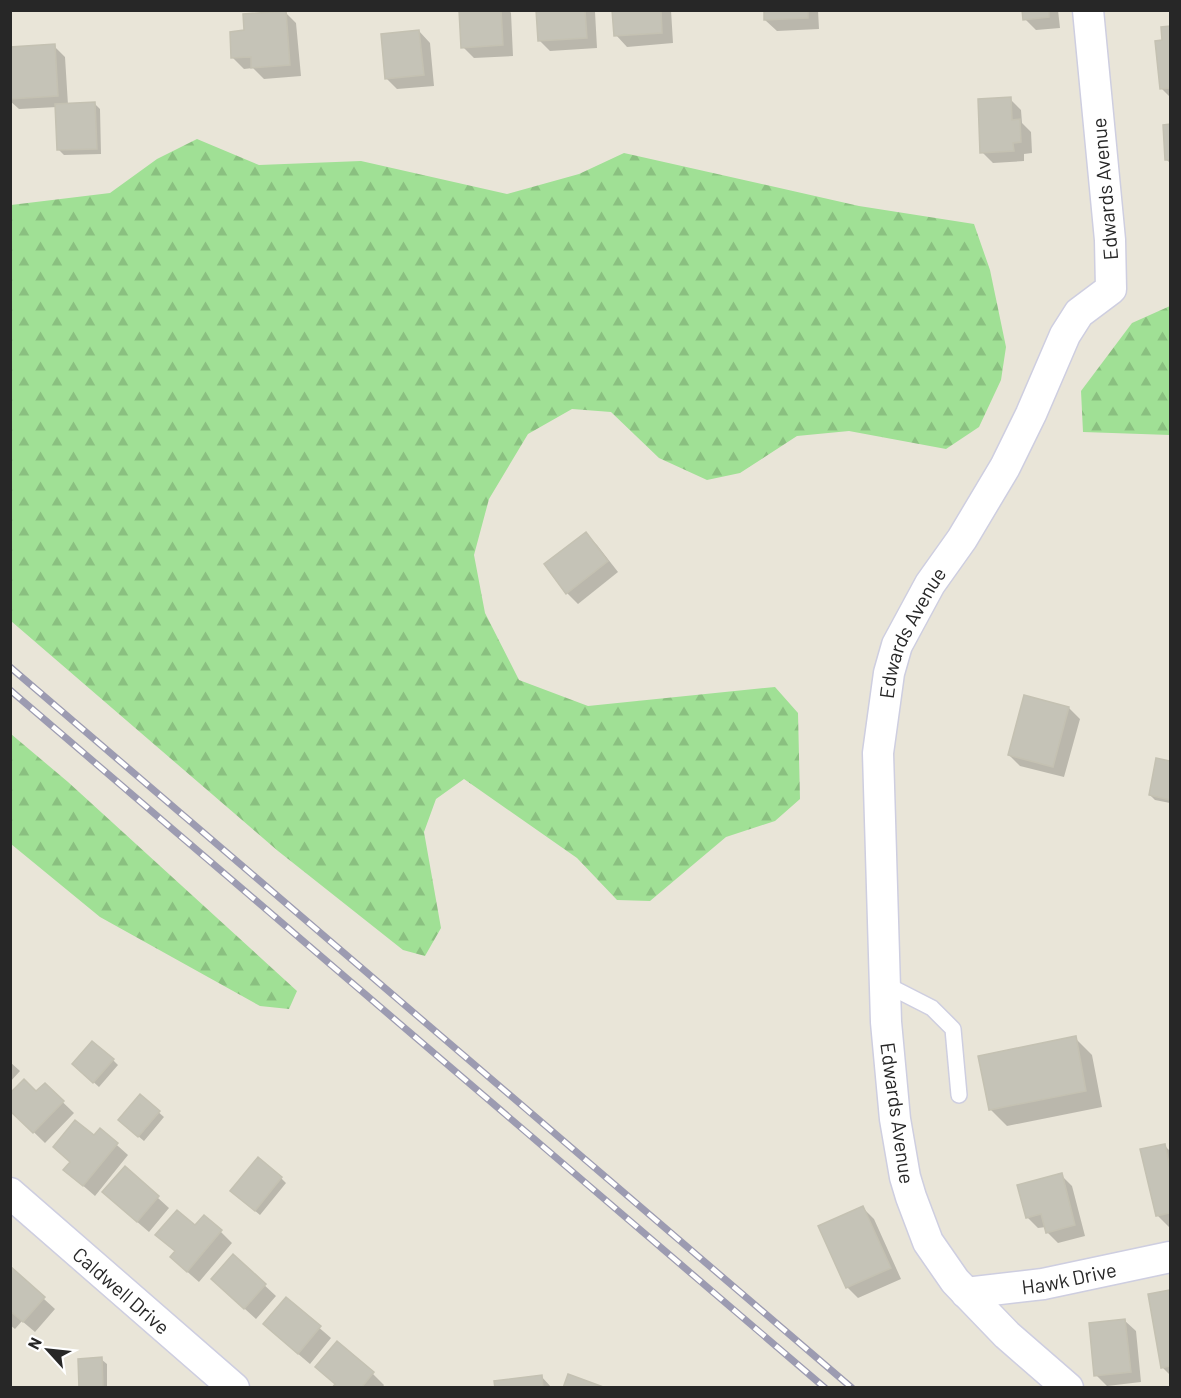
<svg xmlns="http://www.w3.org/2000/svg" width="1181" height="1398" viewBox="0 0 1181 1398" font-family="Barlow,sans-serif">
<style>
.forest{fill:url(#forest-firs)}
.shadow{fill:#0003}
.building{fill:#c5c3b7;stroke:#c4c1b2;stroke-width:1.5}
.lines{fill:none;stroke-linecap:round;stroke-linejoin:round}
.service-casing{stroke:#cecee0;stroke-width:18}
.minor-casing{stroke:#cecee0;stroke-width:33}
.service{stroke:#fff;stroke-width:15}
.minor{stroke:#fff;stroke-width:30}
.rail-casing{stroke:#9c9bb1;stroke-width:7}
.rail{stroke:#fff;stroke-width:4.5;stroke-dasharray:14;stroke-linecap:butt}
.labels{text-anchor:middle;dominant-baseline:central;stroke-width:4.5;stroke-linejoin:round;paint-order:stroke}
.street-label{font-size:20px;fill:#272727;stroke:#fff}
</style>
<defs>
<pattern id="forest-firs" width="22" height="20" patternUnits="userSpaceOnUse" patternTransform="scale(1.5)"><rect width="22" height="20" fill="#a0e095"/><path d="M5 1l3.5 6h-7zM16 11l3.5 6h-7z" fill="#8ac080"/></pattern>
</defs>
<rect width="100%" height="100%" fill="#e9e5d8"/>
<path class="forest" d="M197,139L259,165L361,161L507,194L579,174L624,153L859,206L974,224L990,270L1006,347L1001,380L979,427L946,449L849,431L797,436L740,473L707,480L659,458L611,412L572,409L528,434L489,499L474,555L485,613L519,680L588,706L775,687L798,713L800,799L775,821L726,837L650,901L617,900L577,858L464,779L436,799L424,832L441,928L425,956L403,950L278,851L11,621V205L110,193L157,159Z
M1170,306V435L1083,432L1081,391L1132,323Z
M11,734L68,782L297,991L289,1009L260,1006L100,917L11,844Z"/>
<path class="shadow" d="M461,10H509L511,13L513,56L474,58L463,47Z
M537,10H593L595,12L597,48L550,51L539,40Z
M614,10H671L673,43L627,47L616,35Z
M765,10H818L819,29L777,31L765,20Z
M1024,10H1058L1060,28L1036,30L1025,19Z
M285,12L296,23L301,76L264,79L253,68L244,69L233,58L246,32Z
M1170,28V97L1161,88L1164,42L1163,29Z
M419,31L430,43L434,86L397,89L386,78Z
M54,46L65,57L68,105L95,104L100,109L101,154L64,155L59,150L57,107L19,109L10,101V49Z
M1010,99L1021,110L1022,123L1031,132L1032,153L1024,154V161L993,163L982,152Z
M1164,126H1170V163L1167,160Z
M586,534L597,545L618,572L578,604L567,593Z
M1069,708L1080,719L1064,777L1020,766L1009,755Z
M1157,760L1170,763V803L1155,800L1150,795Z
M1075,1038L1092,1055L1102,1107L1007,1126L990,1109Z
M113,1060L118,1065L99,1087L79,1069Z
M10,1062L20,1071L10,1082Z
M45,1085L74,1113L45,1143L10,1109L36,1094Z
M140,1096L164,1117L144,1141L125,1125Z
M100,1130L128,1155L95,1196L65,1170L71,1163L55,1147L94,1138Z
M1164,1145L1170,1151V1226L1169,1227L1158,1216Z
M125,1168L169,1208L149,1232L115,1203Z
M1061,1175L1072,1186L1085,1236L1058,1243L1047,1232L1046,1227L1038,1228L1027,1217Z
M281,1178L286,1183L260,1215L237,1196Z
M863,1208L874,1219L901,1279L858,1298L847,1287Z
M196,1227L221,1232L232,1243L199,1282L183,1268L176,1252L157,1235Z
M233,1256L276,1296L256,1319L224,1290Z
M10,1268L55,1309L35,1332L22,1321L15,1329L10,1325Z
M1170,1292V1375L1162,1367Z
M286,1299L331,1338L310,1364L276,1335Z
M1124,1320L1136,1331L1141,1382L1107,1386L1096,1375Z
M337,1343L373,1374L384,1385L382,1388H334L336,1385L317,1367Z
M101,1359L107,1364V1388H81Z
M541,1376L552,1388H497Z"/>
<path class="building" d="M459,10H501L503,45L461,48Z
M536,10H585L587,38L538,41Z
M612,10H661L662,33L614,36Z
M764,10H808V18L764,20Z
M1022,10H1049V17L1023,20Z
M286,11L290,65L251,68V57L231,58L230,32L244,30L243,14Z
M1170,26V88L1160,89L1155,41L1162,40L1161,27Z
M419,30L424,75L385,79L381,34Z
M55,44L58,96L10,99V47Z
M1011,97L1012,120L1020,119L1021,142L1013,143L1014,151L980,153L978,99Z
M95,102L97,149L57,150L55,104Z
M1170,124V160H1165L1163,125Z
M586,532L608,561L566,594L544,564Z
M1024,695L1069,707L1053,767L1008,755Z
M1156,758L1170,761V800L1149,795Z
M1076,1036L1086,1091L989,1110L978,1056Z
M92,1041L114,1059L93,1083L72,1064Z
M24,1079L36,1091L45,1083L64,1101L33,1133L10,1111V1093Z
M140,1094L160,1111L138,1137L118,1120Z
M75,1120L94,1135L100,1128L118,1143L83,1186L63,1170L70,1162L53,1147Z
M1165,1144L1170,1168V1213L1156,1216L1140,1149Z
M258,1157L282,1177L255,1211L230,1191Z
M125,1166L159,1196L137,1222L102,1192Z
M1062,1173L1075,1225L1046,1233L1041,1214L1026,1218L1017,1185Z
M863,1206L891,1268L846,1288L818,1226Z
M177,1210L195,1225L204,1215L222,1230L187,1272L170,1257L175,1251L155,1235Z
M233,1254L266,1284L244,1309L211,1279Z
M10,1266L45,1297L23,1322L10,1311Z
M1170,1290V1366L1161,1368L1148,1294Z
M286,1297L321,1326L298,1354L263,1324Z
M1125,1319L1131,1372L1094,1376L1089,1323Z
M337,1341L374,1372L361,1388H332L335,1384L315,1367Z
M102,1357L103,1387L79,1388L78,1359Z
M568,1374L606,1388H563Z
M542,1375L543,1388H495L494,1381Z"/>
<g class="lines">
<defs>
<path id="service" d="M885,984L932,1008L953,1029L959,1095"/>
<g id="minor">
<path id="s1" d="M10,1193L234,1388"/>
<path id="s2" d="M966,1293L1043,1284L1170,1257"/>
<path id="s3" d="M1068,1388L1007,1335L955,1281L928,1242L911,1197L905,1177L895,1119L886,1022L878,753L889,673L897,645L930,584L962,539L1005,467L1031,414L1065,335L1079,313L1111,289L1110,240L1088,10"/>
</g>
</defs>
<use href="#service" class="service-casing"/>
<use href="#minor" class="minor-casing"/>
<use href="#service" class="service"/>
<use href="#minor" class="minor"/>
<defs>
<path id="rail" d="M10,667L852,1388
M10,690L825,1388"/>
</defs>
<use href="#rail" class="rail-casing"/>
<use href="#rail" class="rail"/>
</g>
<g class="labels">
<g class="street-label">
<text transform="translate(1104 189) rotate(-95)">Edwards Avenue</text>
<text stroke="none"><textPath href="#s3" startOffset="824">Edwards Avenue</textPath></text>
<text transform="translate(898 1113) rotate(82)">Edwards Avenue</text>
<text stroke="none"><textPath href="#s2" startOffset="104">Hawk Drive</textPath></text>
<text stroke="none"><textPath href="#s1" startOffset="148">Caldwell Drive</textPath></text>
</g>
</g>
<rect width="1181" height="1398" fill="none" stroke="#272727" stroke-width="24"/>
<g transform="translate(48 1350) rotate(297)" stroke="#ffffff" stroke-width="4.5" paint-order="stroke">
<path d="M0-4.5L10 22L0 15L-10 22Z" fill="#272727"/>
<text y="-9" font-size="16" font-weight="bold" text-anchor="middle" fill="#272727">N</text>
</g>
</svg>
